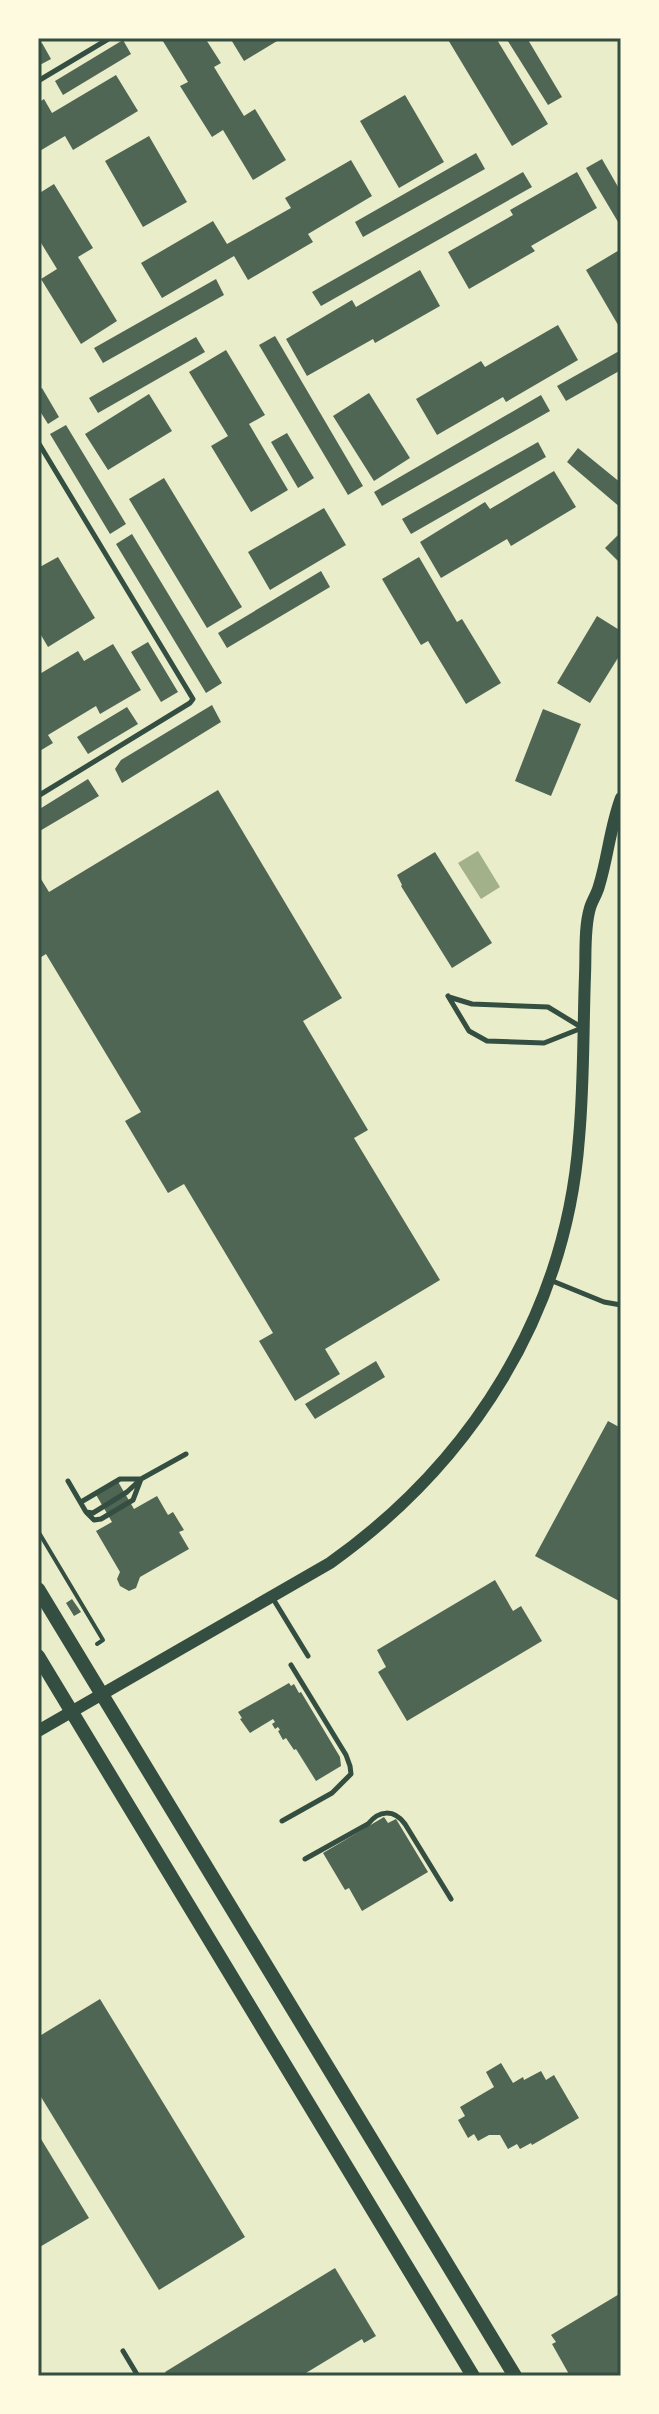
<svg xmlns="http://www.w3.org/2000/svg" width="659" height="2414" viewBox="0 0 659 2414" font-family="Ubuntu,sans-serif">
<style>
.water{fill:#a3b18a}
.building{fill:#4f6655}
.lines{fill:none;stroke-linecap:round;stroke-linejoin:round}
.path{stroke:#344e41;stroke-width:4}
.service{stroke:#344e41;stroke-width:5}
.tertiary{stroke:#344e41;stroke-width:12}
.secondary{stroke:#344e41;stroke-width:14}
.neatline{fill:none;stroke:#344e41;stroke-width:3}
</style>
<rect width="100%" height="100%" fill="#e9edc9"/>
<path class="water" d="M478,851L500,887L481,899L458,863Z"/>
<path class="building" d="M161,38H205L221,63L214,67L244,116L255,109L286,160L253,180L223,130L212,137L180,86L188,82Z
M230,38H282L244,61Z
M447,38H496L548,124L512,146Z
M506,38H527L562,97L548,105Z
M123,40L131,54L63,95L55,81Z
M42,43L51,59L38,66V46Z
M116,75L138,111L73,150L65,136L38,152V103L44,99L52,113Z
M405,95L444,162L399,188L360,121Z
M149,136L187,202L143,227L105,161Z
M476,153L485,169L363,237L355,222Z
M602,159L621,192V227L586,168Z
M351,160L372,196L308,234L313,242L248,280L234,256L162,298L141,263L213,221L227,244L291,208L285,198Z
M523,172L532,187L321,306L312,292Z
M577,172L597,208L531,246L535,251L469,289L448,252L513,215L510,210Z
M54,184L93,248L78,257L117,321L81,344L41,279L57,269L38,238V194Z
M621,249V330L586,270Z
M420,270L440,306L375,343L373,339L307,376L286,339L352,300L356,307Z
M216,279L224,295L103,363L94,348Z
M558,325L578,360L506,402L503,397L437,435L416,399L481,361L485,367Z
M275,336L363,486L348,495L259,345Z
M196,337L205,352L98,413L89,398Z
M226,350L265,415L249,424L288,490L251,512L211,446L228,436L189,372Z
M621,350V370L566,401L557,386Z
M42,388L59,417L48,424L38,408V391Z
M369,393L410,458L374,481L333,416Z
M149,394L172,431L108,470L85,434Z
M541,395L550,411L382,506L374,492Z
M66,425L126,524L110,534L50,434Z
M287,433L314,478L298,488L271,442Z
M538,442L546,457L411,534L402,519Z
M578,448L621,483V508L567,462Z
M554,471L576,507L511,546L507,539L441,578L420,542L485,502L490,509Z
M164,478L242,607L207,628L129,499Z
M324,508L346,545L270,590L248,552Z
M621,532V564L605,548Z
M132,534L222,683L206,693L116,544Z
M58,557L95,618L48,647L38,630V568Z
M419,557L457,622L462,619L501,683L466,704L428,641L421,645L382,579Z
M321,571L330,587L227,648L218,633Z
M597,616L621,631V653L590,703L557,683Z
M148,642L178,692L161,702L131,652Z
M113,644L141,690L100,714L96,706L48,735L53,743L38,752V675L78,651L84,661Z
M212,705L221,722L122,783L115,769L121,760Z
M127,707L138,724L88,754L77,737Z
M543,709L581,724L551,796L515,781Z
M88,779L99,796L38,832V810Z
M218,790L342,998L303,1021L368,1130L354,1138L440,1280L325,1349L340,1374L295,1401L259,1341L273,1333L184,1184L168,1193L125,1121L141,1112L46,954L38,959V881L41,879L49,892Z
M435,852L492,943L452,968L401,886L402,885L397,875Z
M376,1361L385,1377L315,1419L305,1404Z
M608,1421L621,1428V1602L535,1556Z
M117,1480L134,1509L157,1496L168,1515L173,1512L184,1530L179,1532L189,1549L140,1577L136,1588L129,1591L120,1586L117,1579L120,1572L96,1531L112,1522L95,1493Z
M495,1580L513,1611L521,1606L542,1641L407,1721L378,1672L386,1667L377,1650Z
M72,1599L81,1612L74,1616L66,1603Z
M289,1683L291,1686L294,1684L299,1693L301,1692L340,1757L341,1766L316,1781L296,1749L294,1750L286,1738L283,1740L278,1731L280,1730L278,1727L275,1729L272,1724L275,1722L273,1719L250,1733L240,1719L242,1718L238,1712Z
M384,1817L388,1823L396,1819L428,1872L362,1911L349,1888L345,1890L323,1853Z
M100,1999L245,2237L159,2290L38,2092V2037Z
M501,2063L513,2083L523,2077L524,2080L541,2071L546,2080L554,2075L579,2118L532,2145L531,2143L520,2149L517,2144L508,2149L500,2135H489L478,2141L474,2134L468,2138L458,2120L465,2116L460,2107L494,2087L486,2072Z
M38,2134L89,2218L38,2248Z
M335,2268L376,2336L364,2343L362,2339L301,2376H168L165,2372Z
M621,2293V2376H570L552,2344L556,2342L551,2335Z"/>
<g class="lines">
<path class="path" d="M38,1531L103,1640L97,1644"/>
<path class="service" d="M38,81L110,38
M38,442L193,699L190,703L38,796
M448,996L469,1031L487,1041L544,1043L582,1028
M449,997L472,1004L548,1007L581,1027
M550,1280L604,1302L621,1305
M68,1481L86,1512L93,1513L127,1492L141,1479L186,1454
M81,1502L120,1479H141L133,1500L101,1519L94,1520L87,1513
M272,1597L308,1656
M282,1821L332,1793L351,1774L350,1766L346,1755L291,1665
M305,1859L368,1824C379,1810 394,1809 405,1824L451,1899
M123,2351L138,2376"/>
<path class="tertiary" d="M38,1731L330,1563C472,1462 566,1313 579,1138C584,1084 583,1029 585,975C586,954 584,928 590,908C592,901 597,894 599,886C608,857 610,827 621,798"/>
<path class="secondary" d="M38,1589L515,2376
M38,1656L473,2376"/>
</g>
<rect width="659" height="2414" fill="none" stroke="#fefae0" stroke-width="80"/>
<rect x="40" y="40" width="579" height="2334" class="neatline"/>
</svg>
